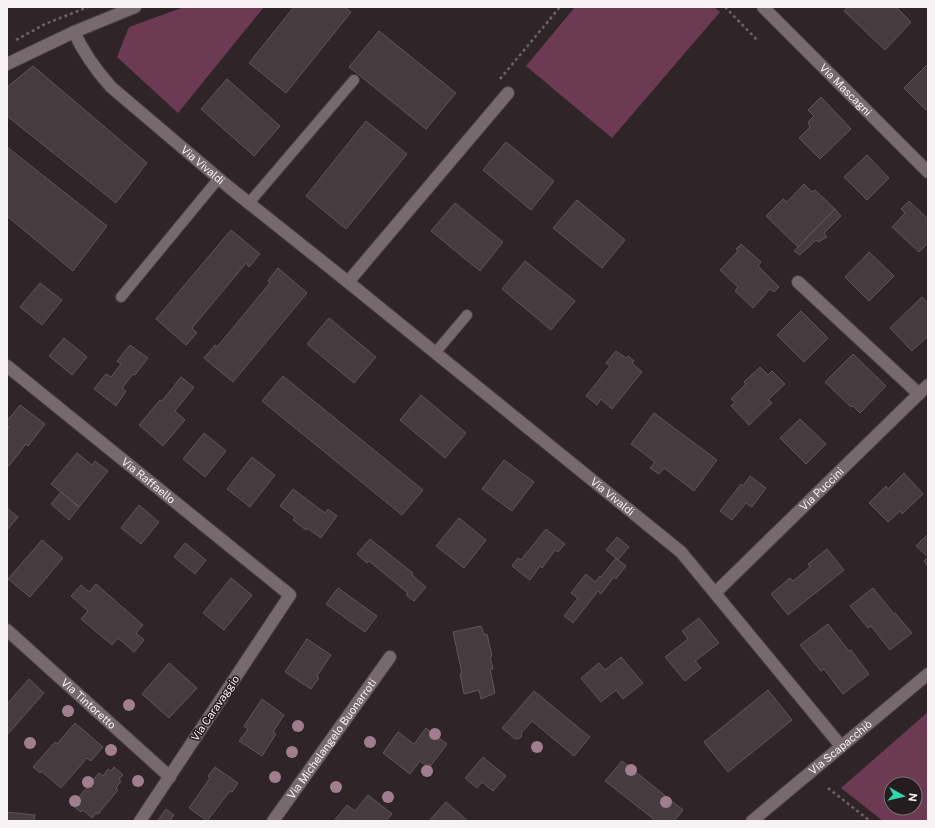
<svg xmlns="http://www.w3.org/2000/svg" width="935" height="828" viewBox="0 0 935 828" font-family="'Public Sans',sans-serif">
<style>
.green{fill:#6d3a53;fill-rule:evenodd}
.building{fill:#463c40;stroke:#60555a}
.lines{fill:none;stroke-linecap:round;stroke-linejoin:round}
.lane-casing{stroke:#484044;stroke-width:12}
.street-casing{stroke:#484044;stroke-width:14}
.secondary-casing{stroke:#484044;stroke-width:14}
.path{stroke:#6c6366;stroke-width:2.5;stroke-dasharray:3 3;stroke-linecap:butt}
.lane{stroke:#766a6f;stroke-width:10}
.street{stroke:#766a6f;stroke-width:12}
.secondary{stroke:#766a6f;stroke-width:12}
.tree{fill:#a07e8d}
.labels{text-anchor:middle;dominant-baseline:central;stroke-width:3;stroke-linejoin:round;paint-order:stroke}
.street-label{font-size:11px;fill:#f8f2f4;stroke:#251c20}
</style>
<rect width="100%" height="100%" fill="#2f2529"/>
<path class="green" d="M184,7H264L178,113L117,57L129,27Z
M575,7H714L720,12L612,138L526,66Z
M928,712V821H883L841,788ZM891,784H915V808H891Z"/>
<path class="building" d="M294,7H344L351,12L286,93L249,63Z
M848,7H896L911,22L885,50L844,11Z
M379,31L456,93L426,129L349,67Z
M928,64V108L926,110L904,88Z
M33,66L147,163L116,203L7,116V87Z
M227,79L280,126L254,156L201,109Z
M821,97L851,129L820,159L799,138L810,127L808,122L814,116L808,110Z
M366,121L407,154L346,229L306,196Z
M506,142L554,181L531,210L483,170Z
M7,147L107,226L73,271L7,216Z
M867,155L889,178L867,200L844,177Z
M804,184L812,192L815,190L835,209L798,247L766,216L783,199L787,202Z
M577,200L625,240L602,268L553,228Z
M909,201L928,219V243L919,252L892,227L905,213L901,209Z
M455,203L503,242L480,271L431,231Z
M835,209L841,216L824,233L827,237L818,242L816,240L800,255L794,251Z
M231,230L260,254L249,267L246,263L192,328L197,333L186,345L156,319Z
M741,244L761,262L758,266L779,287L774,292L770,289L753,308L735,291L738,287L720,270L738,251L736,249Z
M869,252L894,276L869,301L845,277Z
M525,261L575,301L551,330L502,289Z
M278,268L307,293L233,382L204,358L215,345L217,347L270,283L268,281Z
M40,283L62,300L42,325L20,307Z
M922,297L928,303V336L912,351L890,328Z
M801,311L828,338L804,362L777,335Z
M329,318L376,357L354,383L307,344Z
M64,338L87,357L72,375L49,356Z
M130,345L148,358L135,375L133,374L122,388L126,391L116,406L94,389L106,374L111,377L121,364L117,361Z
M616,351L626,358L628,356L634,361L632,363L642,372L612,409L601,399L597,405L586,396L610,366L606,363Z
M853,354L886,386L860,413L853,406L851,407L825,382Z
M760,367L768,375L772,371L785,384L768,400L772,403L749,425L731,406L735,402L731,399L746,384L744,382Z
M283,376L423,490L402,515L262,401Z
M181,377L194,387L175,411L185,420L163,446L139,425L160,400L162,401Z
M421,395L466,433L445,458L400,420Z
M20,405L45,424L28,446L26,444L9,466L7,464V430L9,427L7,425V421Z
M654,413L717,460L694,491L664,468L659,474L650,468L655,462L631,444Z
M800,419L826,444L806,464L780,438Z
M204,433L226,451L205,477L183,459Z
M77,453L92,465L95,461L108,471L79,507L51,484Z
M252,457L275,475L250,507L227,489Z
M504,460L534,482L512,511L482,489Z
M904,473L923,494L902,514L900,511L888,522L869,503L886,486L888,489Z
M750,476L766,488L752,507L746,503L732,520L720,511L741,484L743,486Z
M293,489L325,513L328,509L337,516L321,538L307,528L306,530L293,520L295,517L280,506Z
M61,492L79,507L69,520L51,504Z
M139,505L159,522L141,544L121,528Z
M7,508L18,517L7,530Z
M459,518L486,540L464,568L436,546Z
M546,529L565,544L558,552L555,550L542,568L540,566L530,580L512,566L518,558L521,560Z
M928,534V566L924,561L928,557L916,546Z
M617,537L629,547L618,560L606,550Z
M370,539L413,573L412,575L426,587L414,601L406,595L408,593L369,561L367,563L357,554Z
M42,540L63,558L30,597L8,579Z
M185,543L206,560L195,574L174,557Z
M827,549L844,570L788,615L771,594L790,578L793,581L810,567L808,564Z
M616,558L626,566L616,579L614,577L601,594L598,591L573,623L564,616L578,598L571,593L586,574L595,582L600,576L601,577Z
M231,578L252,595L224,630L203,613Z
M96,584L143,625L136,633L144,640L134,652L118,638L112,645L81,619L88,611L71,596L81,585L89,592Z
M338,588L377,616L365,632L326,604Z
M873,588L894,614L895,613L912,633L890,650L871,626L868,628L850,606Z
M699,618L719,643L695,661L701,668L685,681L665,657L688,639L682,631Z
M828,624L849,651L851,650L869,674L843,694L824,669L821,671L800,645Z
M481,626L484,635L487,634L492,656L490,657L493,669H490L495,693L481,699L479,690L464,694L460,674L462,673L453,632Z
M307,639L331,655L317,676L319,678L311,689L285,672Z
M621,657L643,683L623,699L616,690L601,702L581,678L599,663L605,670Z
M169,663L197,688L169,718L142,694Z
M29,679L44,693L8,734L7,732V704Z
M768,690L792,720L728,772L704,742Z
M534,691L590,737L574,756L532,721L521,733L522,736L520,738L515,739L502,728Z
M262,699L284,715L273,732L276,734L262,756L239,741L248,729L244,726Z
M75,723L103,747L91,761L87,758L61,788L41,771L40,773L33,767L55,742L57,744Z
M426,728L447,744L429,768L420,761L410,774L383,753L398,732L414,744Z
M483,757L506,776L493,791L482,782L477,788L465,778Z
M622,761L683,810L674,821H656L605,781Z
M114,767L123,775L119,779L121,781L116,788L118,790L98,814L96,813L92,818L83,810L81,812L72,805L99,773L103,776L108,769L111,771Z
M215,767L238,783L232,792L230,791L207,821L189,808L210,778L208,776Z
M368,795L392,814L386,821H334L347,805L355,811Z
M446,802L468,821H429Z
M166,809L174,815L170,821H160L158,820Z
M7,812L35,815L34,821H7Z"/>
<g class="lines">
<defs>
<path id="lane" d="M249,203L354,80
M121,297L219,178
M435,353L467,315"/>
<g id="street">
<path id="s1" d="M763,7L928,172"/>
<path id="s2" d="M74,32C84,54 95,69 111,87L230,188L348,282L681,552L841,746"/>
<path d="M7,64L74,32L135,7"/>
<path d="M348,282L508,93"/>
<path d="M798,282L919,394"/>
<path id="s3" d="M7,366L290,595L140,821"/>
<path id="s4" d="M715,593L928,385"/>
<path id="s5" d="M7,630L170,777"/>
<path id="s6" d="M273,821L390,657"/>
</g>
<g id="secondary">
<path id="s7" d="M752,821L928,674"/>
</g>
</defs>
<use href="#lane" class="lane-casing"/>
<use href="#street" class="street-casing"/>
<use href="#secondary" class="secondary-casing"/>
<path class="path" d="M725,7L757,40
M16,40L45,24L88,7
M500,79L560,7
M828,788L870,821"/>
<use href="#lane" class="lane"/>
<use href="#street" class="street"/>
<use href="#secondary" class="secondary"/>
</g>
<g class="tree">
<circle cx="129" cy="705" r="6"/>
<circle cx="68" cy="711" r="6"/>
<circle cx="298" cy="726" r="6"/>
<circle cx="435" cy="734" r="6"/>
<circle cx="370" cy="742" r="6"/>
<circle cx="30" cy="743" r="6"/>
<circle cx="537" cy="747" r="6"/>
<circle cx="111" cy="750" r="6"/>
<circle cx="292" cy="752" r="6"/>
<circle cx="631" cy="770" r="6"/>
<circle cx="427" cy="771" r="6"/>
<circle cx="275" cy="777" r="6"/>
<circle cx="138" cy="781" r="6"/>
<circle cx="88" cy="782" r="6"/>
<circle cx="336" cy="787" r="6"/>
<circle cx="388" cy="797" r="6"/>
<circle cx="75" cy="801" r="6"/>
<circle cx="666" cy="802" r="6"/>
</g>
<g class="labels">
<g class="street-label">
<text stroke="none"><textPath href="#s1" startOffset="117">Via Mascagni</textPath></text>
<text stroke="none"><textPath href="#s2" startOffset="187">Via Vivaldi</textPath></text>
<text stroke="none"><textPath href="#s3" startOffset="182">Via Raffaello</textPath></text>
<text stroke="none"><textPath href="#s4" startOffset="149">Via Puccini</textPath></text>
<text stroke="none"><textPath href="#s2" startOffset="714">Via Vivaldi</textPath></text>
<text stroke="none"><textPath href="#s5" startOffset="110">Via Tintoretto</textPath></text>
<text transform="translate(215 708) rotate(-56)">Via Caravaggio</text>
<text stroke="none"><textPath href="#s6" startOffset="101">Via Michelangelo Buonarroti</textPath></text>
<text stroke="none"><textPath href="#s7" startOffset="115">Via Scapacchiò</textPath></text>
</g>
</g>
<rect width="935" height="828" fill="none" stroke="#f8f2f4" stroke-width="16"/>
<g transform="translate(903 796) rotate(98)"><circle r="19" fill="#251c20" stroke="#797275"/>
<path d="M0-3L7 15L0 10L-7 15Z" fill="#2fd4aa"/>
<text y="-6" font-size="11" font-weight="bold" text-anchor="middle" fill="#f8f2f4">N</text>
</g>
</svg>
